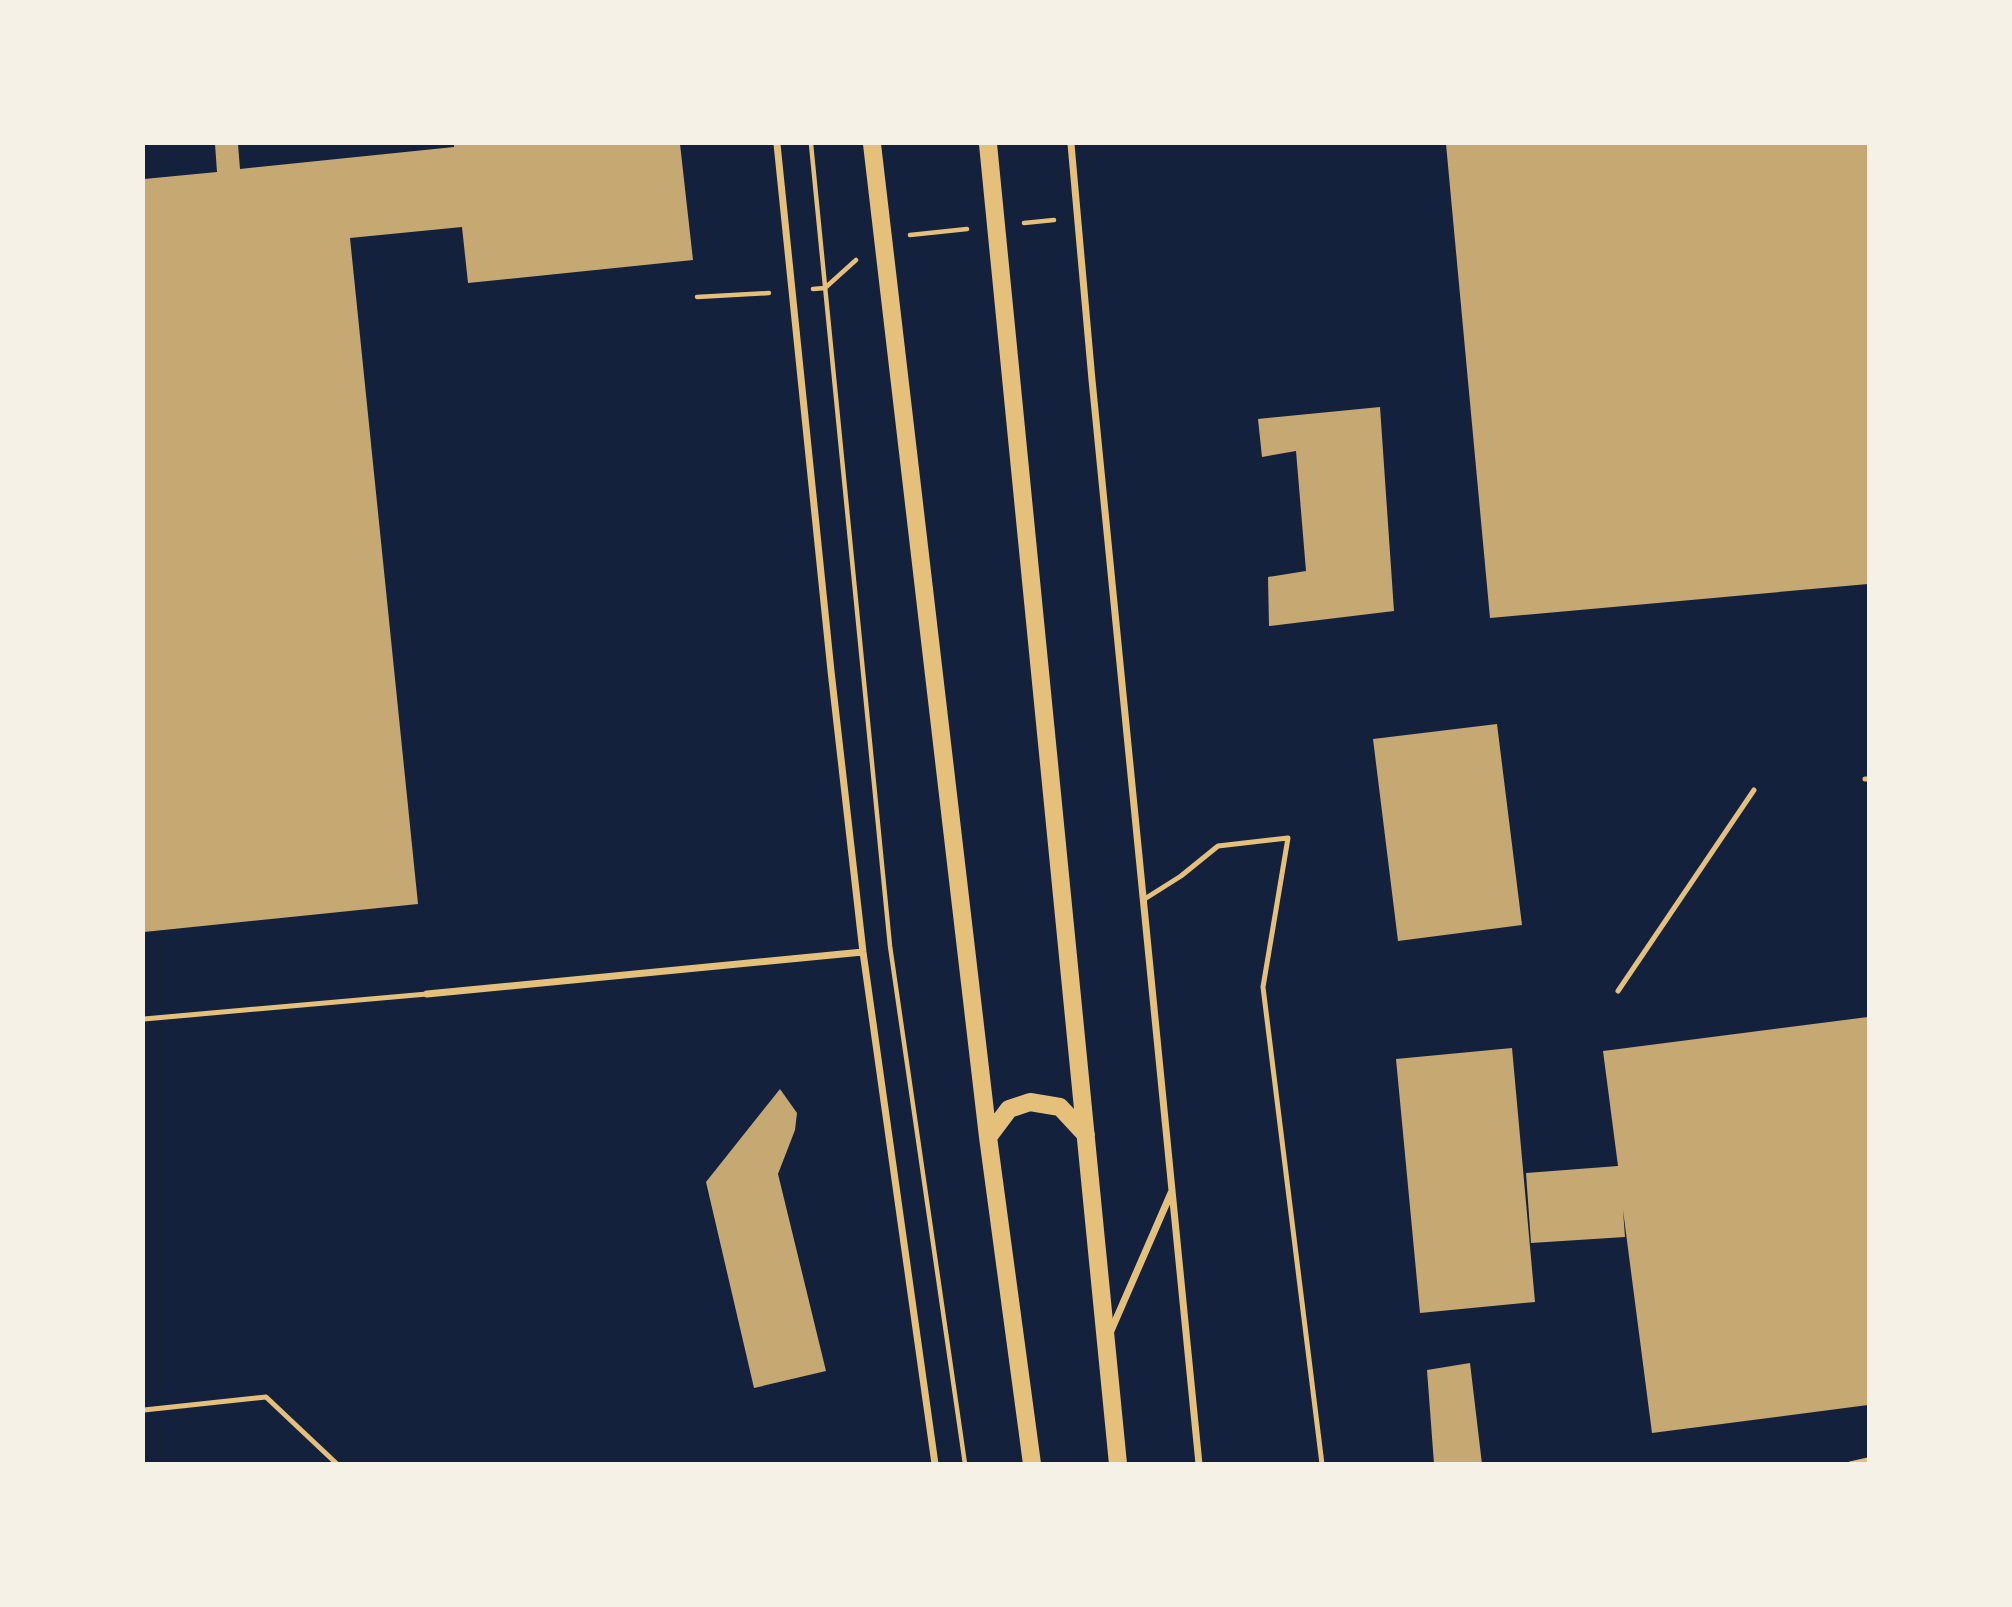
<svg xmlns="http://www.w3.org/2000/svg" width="2012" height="1607" viewBox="0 0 2012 1607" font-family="'DejaVu Sans',sans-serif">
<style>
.building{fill:#c6a872}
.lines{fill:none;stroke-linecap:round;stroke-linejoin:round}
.path{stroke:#e5c07b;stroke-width:4.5}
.service{stroke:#e5c07b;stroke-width:5}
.minor{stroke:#e5c07b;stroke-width:7}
.primary{stroke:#e5c07b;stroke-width:18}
</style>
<rect width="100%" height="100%" fill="#14213d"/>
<path class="building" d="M215,144H238L240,169L454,147V144H680L693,260L468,283L462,227L350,238L418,904L144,932V179L217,172Z
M1446,144H1868V584L1490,618Z
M1380,407L1394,611L1269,626L1268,577L1306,571L1296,451L1262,457L1258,419Z
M1497,724L1522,925L1398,941L1373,739Z
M1868,1017V1405L1652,1433L1623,1210L1625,1237L1531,1243L1526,1173L1618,1166L1603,1051Z
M1512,1048L1535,1302L1420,1313L1396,1059Z
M780,1089L797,1113L795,1130L778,1174L826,1371L754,1388L706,1182Z
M1470,1363L1482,1464H1434L1427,1370Z"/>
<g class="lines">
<path class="path" d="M811,144L890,946L965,1464
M1024,223L1054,220
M910,235L967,229
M813,289L825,288L856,260
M697,297L769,293"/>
<path class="service" d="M1865,779H1868
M1143,900L1181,876L1218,846L1288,838L1263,987L1322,1464
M1618,991L1754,790
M144,1019L427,994
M144,1410L266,1397L337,1464
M1850,1464L1868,1460"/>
<path class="minor" d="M777,144L831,671L863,952L935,1464
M1071,144L1092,380L1199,1464
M427,994L863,952
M1110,1333L1171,1193"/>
<path class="primary" d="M872,144L988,1137L1032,1464
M988,144L1118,1464
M988,1137L1009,1109L1030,1102L1060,1107L1086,1135"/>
</g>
<rect width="2012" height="1607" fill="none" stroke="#f6f1e7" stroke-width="290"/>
</svg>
